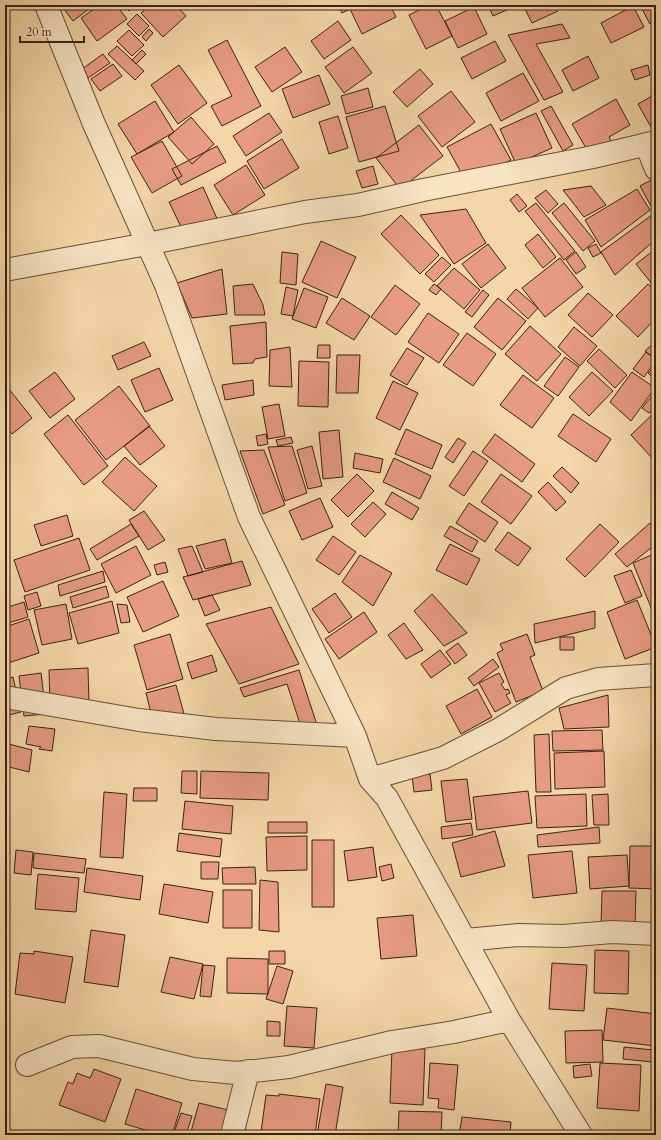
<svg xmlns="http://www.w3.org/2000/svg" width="661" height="1140" viewBox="0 0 661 1140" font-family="Cardo,serif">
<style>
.building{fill:#e79b82;stroke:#382316}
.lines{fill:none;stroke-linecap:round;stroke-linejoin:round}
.minor-casing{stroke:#67503a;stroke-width:24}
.minor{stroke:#f8e5c6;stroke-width:22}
</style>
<rect width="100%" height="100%" fill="#f4d7a8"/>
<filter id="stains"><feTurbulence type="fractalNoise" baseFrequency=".005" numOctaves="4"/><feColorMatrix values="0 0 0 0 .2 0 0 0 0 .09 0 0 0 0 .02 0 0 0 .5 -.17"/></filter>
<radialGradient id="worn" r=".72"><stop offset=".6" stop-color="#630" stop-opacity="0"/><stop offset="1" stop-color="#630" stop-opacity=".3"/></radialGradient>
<path class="building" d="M61,5H94L73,21Z
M100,5H116L127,19L97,41L81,18Z
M123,5H136L129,11Z
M150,5H176L186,16L163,37L141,13Z
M338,5H358L342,13Z
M358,5H390L396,17L362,34L350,9Z
M429,5H436L452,36L426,49L409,15Z
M488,5H518L493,16Z
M523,5H555L558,11L532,23Z
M583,5H597L584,9Z
M640,5H656V21L650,24Z
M633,6L644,27L611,43L601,23Z
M474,7L487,34L458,48L445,21Z
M137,14L149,26L139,36L127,24Z
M338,21L351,40L324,59L311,41Z
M562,24L570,38L536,44L563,92L544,100L508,35Z
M149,29L153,33L146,41L142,37Z
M129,30L144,45L132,56L117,41Z
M227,40L261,106L222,126L211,106L232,96L208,50Z
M495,41L506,61L472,79L461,58Z
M117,46L144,71L135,80L108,54Z
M285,47L302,72L272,92L255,67Z
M353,47L372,73L344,93L325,67Z
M142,50L146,54L136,64L132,60Z
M103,54L110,63L88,78L82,69Z
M588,56L599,78L573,91L562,70Z
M113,64L122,76L100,91L91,79Z
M179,65L207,103L178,124L151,85Z
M648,65L650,75L635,80L631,70Z
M420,69L433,84L407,107L393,92Z
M523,73L539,101L501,121L486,93Z
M319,75L330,104L293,118L282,89Z
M368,88L373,107L346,114L341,96Z
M451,91L475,122L442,147L418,116Z
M654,95L656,98V136L638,104Z
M616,99L630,125L609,137L612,143L590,155L572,124Z
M155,101L174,132L137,154L118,124Z
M385,106L399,151L359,162L346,117Z
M551,106L573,145L563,151L541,111Z
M269,113L282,132L246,156L233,136Z
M536,113L552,148L516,164L500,129Z
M338,116L348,148L329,154L319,122Z
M191,117L214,144L192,164L168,137Z
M491,124L511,160L467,183L447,147Z
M419,125L443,156L400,189L376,158Z
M282,139L299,168L264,189L247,161Z
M162,141L182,176L152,193L131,157Z
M217,146L226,162L181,185L172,169Z
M246,165L265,195L233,215L214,185Z
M373,166L378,184L362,188L356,171Z
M653,179L656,183V205L652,208L640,186Z
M591,186L606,205L584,217L563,190Z
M203,187L219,223L183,231L169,202Z
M637,189L650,210L601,247L585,220Z
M546,190L558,204L548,213L535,198Z
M517,194L527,206L519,212L510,200Z
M536,203L575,251L564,260L525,211Z
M564,203L595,241L583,251L552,213Z
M466,209L486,243L454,264L420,215Z
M656,212V239L615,275L601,252Z
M401,215L439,255L420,274L381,234Z
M538,234L556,257L543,268L525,245Z
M321,241L356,257L337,298L302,282Z
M488,244L506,268L481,288L462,264Z
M596,244L601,253L593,257L588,248Z
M653,251L656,254V289L636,264Z
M282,252L298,254L296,285L280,283Z
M576,252L586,267L576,274L566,260Z
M442,257L451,265L434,282L425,274Z
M560,258L583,287L545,317L522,288Z
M454,268L480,290L464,309L437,286Z
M222,269L227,314L192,318L177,283Z
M253,284L263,305L265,315H235L233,286Z
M434,284L441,289L436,295L429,290Z
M648,284L656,292V318L638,337L616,316Z
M395,285L420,304L396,335L371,317Z
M286,287L298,290L293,316L281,314Z
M304,288L328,297L316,328L292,319Z
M516,289L538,308L528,319L507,299Z
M483,290L489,295L472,317L465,312Z
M588,293L613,315L592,337L568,315Z
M342,298L370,316L354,340L326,323Z
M498,298L526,321L502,350L474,327Z
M428,313L459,334L439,363L408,342Z
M266,322L267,357L255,359L253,363L233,364L230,326Z
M530,326L561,354L537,381L505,354Z
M574,327L597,346L580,366L558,347Z
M467,333L496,354L473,386L443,365Z
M656,341V359L645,351Z
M144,342L151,356L118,370L112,356Z
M318,345H330V358H317Z
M290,347L292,387L269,386L270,350Z
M407,348L424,358L407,385L390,375Z
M599,349L627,375L615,388L587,361Z
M646,352L656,360L644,377L633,369Z
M337,355H360L358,393H336Z
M565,357L579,367L558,396L544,386Z
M299,361L329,362L328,407L298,406Z
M656,365V381L648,373Z
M159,368L173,400L145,412L131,380Z
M55,372L75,399L50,418L29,391Z
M592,372L613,391L589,416L569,397Z
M632,372L655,388L631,421L610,402Z
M523,375L554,398L532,428L500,405Z
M253,380L254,395L225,400L222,385Z
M393,381L418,393L400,430L376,418Z
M5,384L32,418L12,434L5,425Z
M119,386L150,426L106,460L75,420Z
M656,391V406L649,413L642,408Z
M279,404L285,436L268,439L262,407Z
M656,411V454L652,458L631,435Z
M573,414L611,439L596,462L558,436Z
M68,415L108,466L84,485L44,434Z
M149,426L165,446L140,465L124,446Z
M406,429L442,445L432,469L395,454Z
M339,430L343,477L323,479L319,432Z
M266,434L268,444L258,446L256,436Z
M495,434L535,464L522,482L482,452Z
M291,437L293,443L278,446L276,440Z
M458,438L466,443L453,463L445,457Z
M292,446L307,493L285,501L268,447Z
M312,446L322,486L308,489L297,450Z
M264,450L285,505L263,514L240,451Z
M473,451L488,461L464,496L449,486Z
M355,453L383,459L380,473L353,468Z
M125,457L157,486L134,511L102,482Z
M394,458L431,476L420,499L383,482Z
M562,467L579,483L571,493L553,476Z
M357,474L374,491L348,517L331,500Z
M501,474L532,496L511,524L481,502Z
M548,482L566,502L556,511L538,492Z
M392,492L419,508L412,520L385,504Z
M320,498L333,527L302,540L289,511Z
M373,502L386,514L365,537L351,524Z
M469,503L498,522L485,542L456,523Z
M144,511L165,540L148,550L129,520Z
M67,515L73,536L41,546L34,525Z
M650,523L656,530V544L627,567L615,554Z
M131,524L139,536L97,560L90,549Z
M600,524L619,542L585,577L566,559Z
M450,526L478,541L472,552L444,536Z
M508,532L531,548L518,566L495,550Z
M333,536L356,552L339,575L316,560Z
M79,538L90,570L25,592L14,560Z
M225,539L232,563L205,569L196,546Z
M450,544L480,559L467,585L436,570Z
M136,546L151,575L116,593L101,564Z
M192,546L203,572L188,576L178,549Z
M656,553V608L652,610L633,563Z
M360,555L392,573L373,606L342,582Z
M242,561L251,585L193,600L183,577Z
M165,562L168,572L157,575L154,565Z
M631,570L642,596L625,603L614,576Z
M103,571L105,582L60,596L58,585Z
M163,581L179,616L143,632L127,597Z
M5,586L10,601L5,602Z
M106,586L109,597L73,608L70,597Z
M37,592L41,606L28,610L24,596Z
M335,593L352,617L329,633L312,609Z
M432,594L467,633L444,646L414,611Z
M212,595L220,610L205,616L198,599Z
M637,600L656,647L625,659L607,612Z
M112,601L119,633L78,644L69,613Z
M24,602L28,617L5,624V608Z
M66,604L72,639L42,645L34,610Z
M117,604L127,605L130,622L121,623Z
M271,607L299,664L239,684L206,624Z
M595,611V628L535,643L534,624Z
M364,612L377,632L339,659L325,639Z
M29,619L39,653L5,664V627Z
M404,623L423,650L406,659L388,635Z
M170,634L183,679L147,690L134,645Z
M527,634L535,655L530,657L543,691L516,702L497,653L503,650L500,644Z
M560,637H574V650H560Z
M458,643L467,655L455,664L446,652Z
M440,650L451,664L431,678L421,664Z
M212,655L217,671L192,679L187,663Z
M493,659L499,667L474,686L468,678Z
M88,668L89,703L50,704L49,670Z
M299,670L318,728L303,733L287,684L244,697L240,688Z
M41,673L46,714L24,716L19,676Z
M499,673L504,682L501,684L505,690L508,689L510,693L506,695L511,703L495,712L479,683Z
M13,677L21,712L5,716V679Z
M176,685L186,721L155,729L146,693Z
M477,689L492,717L461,734L446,706Z
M608,695L609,727L564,729L559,708Z
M29,726L55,729L52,751L39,749L41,747L26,744Z
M602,730L603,750L553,751L552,731Z
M549,734L551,792H536L534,735Z
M5,743L32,750L29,772L5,766Z
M604,751L605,787L555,789L554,753Z
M182,771H197V794L181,793Z
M201,771L269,773L268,800L200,798Z
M430,774L432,790L414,792L412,776Z
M467,779L472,819L446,822L441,781Z
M134,788H157V801H133Z
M528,791L532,823L477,830L473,797Z
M104,792L127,794L123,858L100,857Z
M586,794L587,826L537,828L535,796Z
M608,794L609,825H594L592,795Z
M185,801L233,806L231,834L182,829Z
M268,822H307V833H268Z
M471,823L473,835L442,839L441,827Z
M599,827L600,843L538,847L537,835Z
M495,831L505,866L461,877L452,843Z
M179,833L222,839L220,857L177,851Z
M307,836V870L267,871L266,837Z
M312,840H334V907H312Z
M630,846H656V889L629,888Z
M373,847L377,877L348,881L344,851Z
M16,850L33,852L31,875L14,873Z
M572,851L577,893L533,898L528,855Z
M34,853L86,859L84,873L33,868Z
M627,855L629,886L590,889L588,857Z
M201,862H219L218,879H201Z
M391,864L394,878L382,881L379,867Z
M255,867L256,884H223L222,868Z
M87,868L143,876L140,900L84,892Z
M38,874L79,878L76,912L35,909Z
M260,880L278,882L279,932L259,930Z
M164,884L213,892L208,923L159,914Z
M223,890H252V928H223Z
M602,891H636L635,926H601Z
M413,915L417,956L381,959L377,918Z
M91,930L125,935L118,987L84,982Z
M595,950L629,951L628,994L594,993Z
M34,951L73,957L65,1003L15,994L20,953L34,954Z
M269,951H285V964H269Z
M170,957L203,964L194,999L161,992Z
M227,958L268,959V994L227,993Z
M552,963L587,965L584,1011L549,1009Z
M203,965L215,966L211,997L200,996Z
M277,966L293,971L283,1004L266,999Z
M287,1006L317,1008L314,1048L284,1046Z
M607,1008L656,1014V1029L654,1028L653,1036L656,1037V1046L603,1040Z
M267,1021L280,1022V1036H267Z
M602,1030L603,1062L566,1063L565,1031Z
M624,1047L653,1050L652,1062L623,1059Z
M392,1048L425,1049L423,1105L390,1103Z
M656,1057V1073L652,1071Z
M430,1063L458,1065L454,1110L438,1108L439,1099L428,1098Z
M600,1063L641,1065L639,1111L597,1108Z
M590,1064L592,1076L574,1078L573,1066Z
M94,1069L121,1079L105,1122L59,1105L68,1082L73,1084L77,1073L90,1078Z
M326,1084L343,1087L335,1135H317Z
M136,1089L182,1103L172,1135H162L125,1124Z
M279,1094L320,1099L315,1135H282L261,1132L266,1095L279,1096Z
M199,1103L232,1111L226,1135H190Z
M399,1111L442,1112L441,1135H398Z
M181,1113L192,1116L186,1135H173Z
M462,1117L511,1122L510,1135H459Z"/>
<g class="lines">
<defs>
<path id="minor" d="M46,5L94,124L166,285L249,517L355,736L370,779L387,798L509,1020L581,1135
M646,144L656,169
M5,270L147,244L305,212L358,205L423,190L593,157L656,142
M5,697L139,720L216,729L355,736
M370,779L443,758L498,730L566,688L598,679L656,675
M466,940L518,935L563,936L612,932L656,934
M27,1065L72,1047L99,1046L193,1069L236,1073L289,1067L392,1042L454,1032L509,1020
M232,1135L248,1071"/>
</defs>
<use href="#minor" class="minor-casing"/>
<use href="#minor" class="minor"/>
</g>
<rect width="661" height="1140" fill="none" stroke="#f4d7a8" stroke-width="20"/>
<rect x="6" y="6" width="649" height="1128" fill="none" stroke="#382316" stroke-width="2"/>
<rect x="10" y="10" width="641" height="1120" fill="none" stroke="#382316"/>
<path d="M20 36v6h64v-6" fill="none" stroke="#382316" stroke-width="2"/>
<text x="26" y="36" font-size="12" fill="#382316" stroke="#f8e5c6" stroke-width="3" paint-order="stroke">20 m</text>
<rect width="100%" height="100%" filter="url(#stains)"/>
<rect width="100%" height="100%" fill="url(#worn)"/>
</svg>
